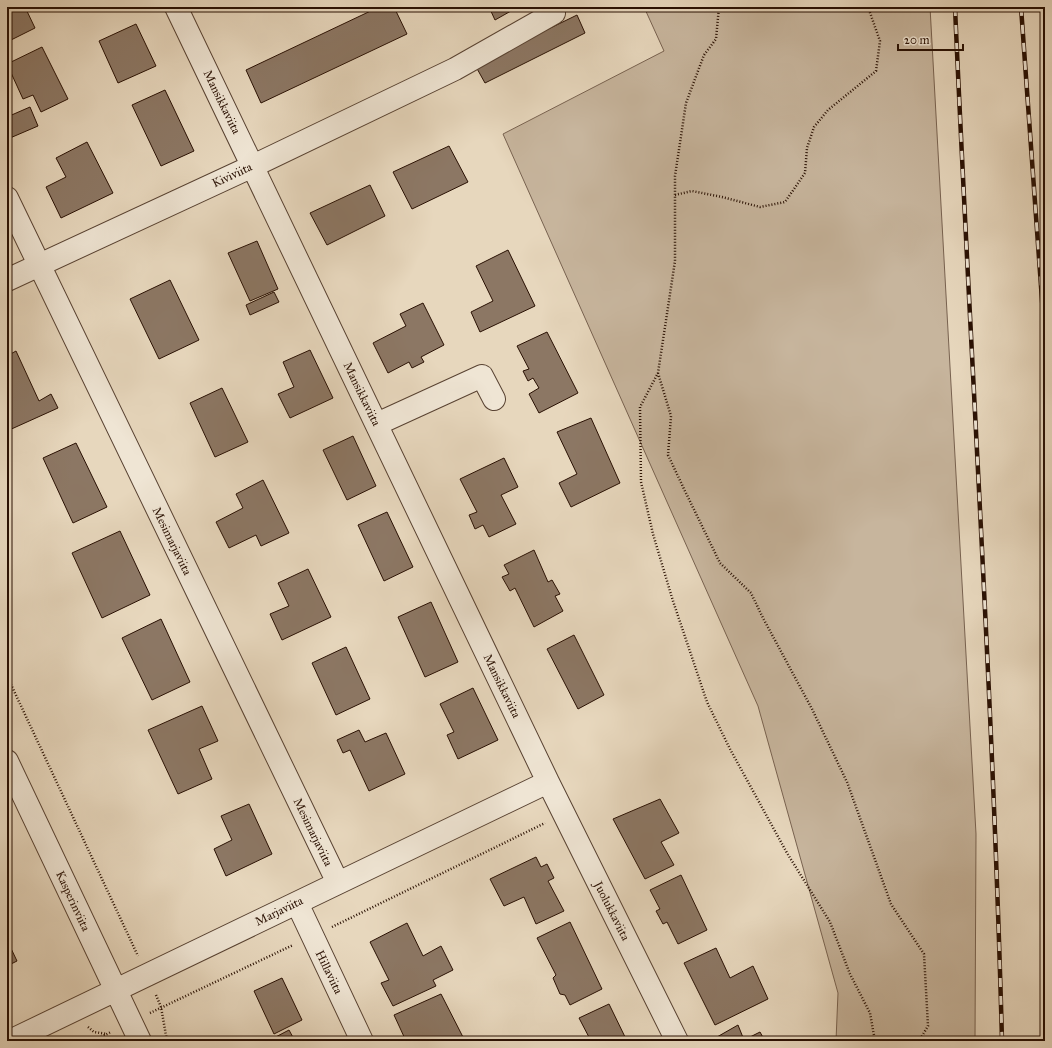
<svg xmlns="http://www.w3.org/2000/svg" width="1052" height="1048" viewBox="0 0 1052 1048" font-family="'IM FELL Great Primer',serif">
<style>
.green{fill:#c7b59d;stroke:#786250}
.building{fill:#8c7764;stroke:#291003}
.lines{fill:none;stroke-linecap:round;stroke-linejoin:round}
.street-casing{stroke:#584232;stroke-width:24}
.path{stroke:#291003;stroke-width:2.5;stroke-dasharray:1 2;stroke-linecap:butt}
.street{stroke:#efe5d4;stroke-width:22}
.rail-casing{stroke:#291003;stroke-width:4.5}
.rail{stroke:#efe5d4;stroke-width:3;stroke-dasharray:9;stroke-linecap:butt}
.labels{text-anchor:middle;dominant-baseline:central;stroke-width:3;stroke-linejoin:round;paint-order:stroke}
.street-label{font-size:12px;fill:#291003;stroke:#efe5d4}
</style>
<rect width="100%" height="100%" fill="#e7d7bd"/>
<filter id="stains"><feTurbulence type="fractalNoise" baseFrequency=".005" numOctaves="4"/><feColorMatrix values="0 0 0 0 .2 0 0 0 0 .09 0 0 0 0 .02 0 0 0 .5 -.17"/></filter>
<radialGradient id="worn" r=".72"><stop offset=".6" stop-color="#630" stop-opacity="0"/><stop offset="1" stop-color="#630" stop-opacity=".3"/></radialGradient>
<path class="green" d="M644,7H930L976,834L975,1041H836L838,993L758,706L503,134L664,51Z"/>
<path class="building" d="M7,7H25L35,28L7,42Z
M379,7H394L407,34L261,103L246,70Z
M489,7H518L495,20Z
M577,15L585,33L485,83L475,65Z
M136,24L156,66L118,83L99,41Z
M42,47L68,99L41,112L33,95L23,99L7,64Z
M165,90L194,151L161,166L132,105Z
M30,107L38,126L10,138L7,131V117Z
M87,142L113,193L61,218L46,187L66,177L56,158Z
M449,146L468,182L412,209L393,172Z
M370,185L385,216L327,245L310,213Z
M257,241L278,289L250,301L228,253Z
M508,250L535,306L480,332L471,312L493,301L476,266Z
M170,280L199,340L159,359L130,299Z
M274,292L279,302L250,315L246,305Z
M423,303L444,345L421,357L424,362L412,368L409,362L388,373L373,343L406,326L400,314Z
M547,332L578,393L539,413L529,394L539,388L533,378L528,381L523,371L529,369L517,346Z
M310,350L333,398L290,418L278,394L294,387L283,362Z
M16,351L39,401L51,394L58,408L7,431V356Z
M222,388L248,442L215,457L190,403Z
M591,418L620,483L571,507L559,483L577,474L557,432Z
M353,436L376,486L347,500L323,450Z
M76,443L107,507L73,523L43,458Z
M504,458L518,487L501,495L516,524L489,537L483,525L475,529L469,515L477,512L460,479Z
M263,480L289,533L261,546L256,535L229,548L216,522L243,508L236,494Z
M387,512L413,567L384,581L358,525Z
M120,531L150,595L102,618L72,553Z
M534,550L548,582L552,580L560,594L555,596L563,611L534,627L515,588L510,591L502,577L509,574L504,565Z
M308,569L331,617L282,640L270,614L289,606L278,583Z
M431,602L458,662L425,677L398,617Z
M161,619L190,682L152,700L122,638Z
M574,635L604,695L578,709L547,649Z
M346,647L370,699L336,715L312,663Z
M473,688L498,740L458,759L447,735L454,732L440,704Z
M202,706L218,741L199,749L212,779L178,794L148,730Z
M359,730L365,742L386,733L405,774L369,791L350,750L343,753L337,740Z
M660,799L679,833L661,842L674,865L645,879L613,819Z
M249,804L272,854L226,876L214,849L232,840L221,816Z
M536,857L541,867L547,864L554,878L548,881L564,911L536,924L524,897L504,906L490,879Z
M681,875L707,930L678,944L667,922L663,924L656,911L660,909L650,890Z
M570,922L602,989L570,1005L565,995L560,994L553,978L556,975L537,938Z
M407,923L423,956L441,946L453,970L433,980L436,986L393,1006L381,983L389,980L370,942Z
M7,940L17,961L7,966Z
M716,948L730,978L753,966L768,999L715,1025L684,963Z
M282,978L302,1020L274,1034L254,991Z
M441,994L465,1041H428L427,1038L419,1041H406L394,1015Z
M609,1004L627,1041H591L579,1018Z
M738,1025L744,1040L760,1032L765,1041H710Z
M289,1030L295,1041H268Z"/>
<g class="lines">
<defs>
<path id="street" d="M176,7L548,782L677,1041
M7,198L338,883
M7,280L253,166L455,69L554,13L551,7
M377,424L482,376L494,399
M7,761L140,1041
M297,903L362,1041
M10,1041L548,782"/>
</defs>
<use href="#street" class="street-casing"/>
<path class="path" d="M719,7L716,39L704,55L686,103L675,176V261L658,373L640,407L641,482L653,534L673,601L707,702L730,749L787,853L830,922L850,974L870,1013L875,1041
M675,195L692,191L722,197L760,207L785,202L805,173L807,148L814,127L828,110L876,71L880,41L868,7
M658,373L671,416L668,455L684,489L720,563L751,593L763,618L812,709L847,782L891,904L924,954L928,1026L919,1041
M7,676L138,956
M332,927L545,823
M156,995L161,1007L167,1041
M150,1013L293,945
M88,1027L94,1032L107,1034
M93,1041L111,1032"/>
<use href="#street" class="street"/>
<defs>
<path id="rail" d="M955,7C970,352 993,696 1002,1041
M1021,7L1045,342"/>
</defs>
<use href="#rail" class="rail-casing"/>
<use href="#rail" class="rail"/>
</g>
<g class="labels">
<g class="street-label">
<text transform="translate(222 102) rotate(64)">Mansikkaviita</text>
<text transform="translate(232 175) rotate(-25)">Kiviviita</text>
<text transform="translate(362 394) rotate(64)">Mansikkaviita</text>
<text transform="translate(172 541) rotate(64)">Mesimarjaviita</text>
<text transform="translate(502 686) rotate(64)">Mansikkaviita</text>
<text transform="translate(313 832) rotate(64)">Mesimarjaviita</text>
<text transform="translate(73 901) rotate(65)">Kasperinviita</text>
<text transform="translate(279 911) rotate(-26)">Marjaviita</text>
<text transform="translate(612 911) rotate(63)">Juolukkaviita</text>
<text transform="translate(329 972) rotate(64)">Hillaviita</text>
</g>
</g>
<rect width="1052" height="1048" fill="none" stroke="#e7d7bd" stroke-width="24"/>
<rect x="8" y="8" width="1036" height="1032" fill="none" stroke="#291003" stroke-width="2"/>
<rect x="12" y="12" width="1028" height="1024" fill="none" stroke="#291003"/>
<path d="M898 44v6h65v-6" fill="none" stroke="#291003" stroke-width="2"/>
<text x="904" y="44" font-size="12" fill="#291003" stroke="#efe5d4" stroke-width="3" paint-order="stroke">20 m</text>
<rect width="100%" height="100%" filter="url(#stains)"/>
<rect width="100%" height="100%" fill="url(#worn)"/>
</svg>
